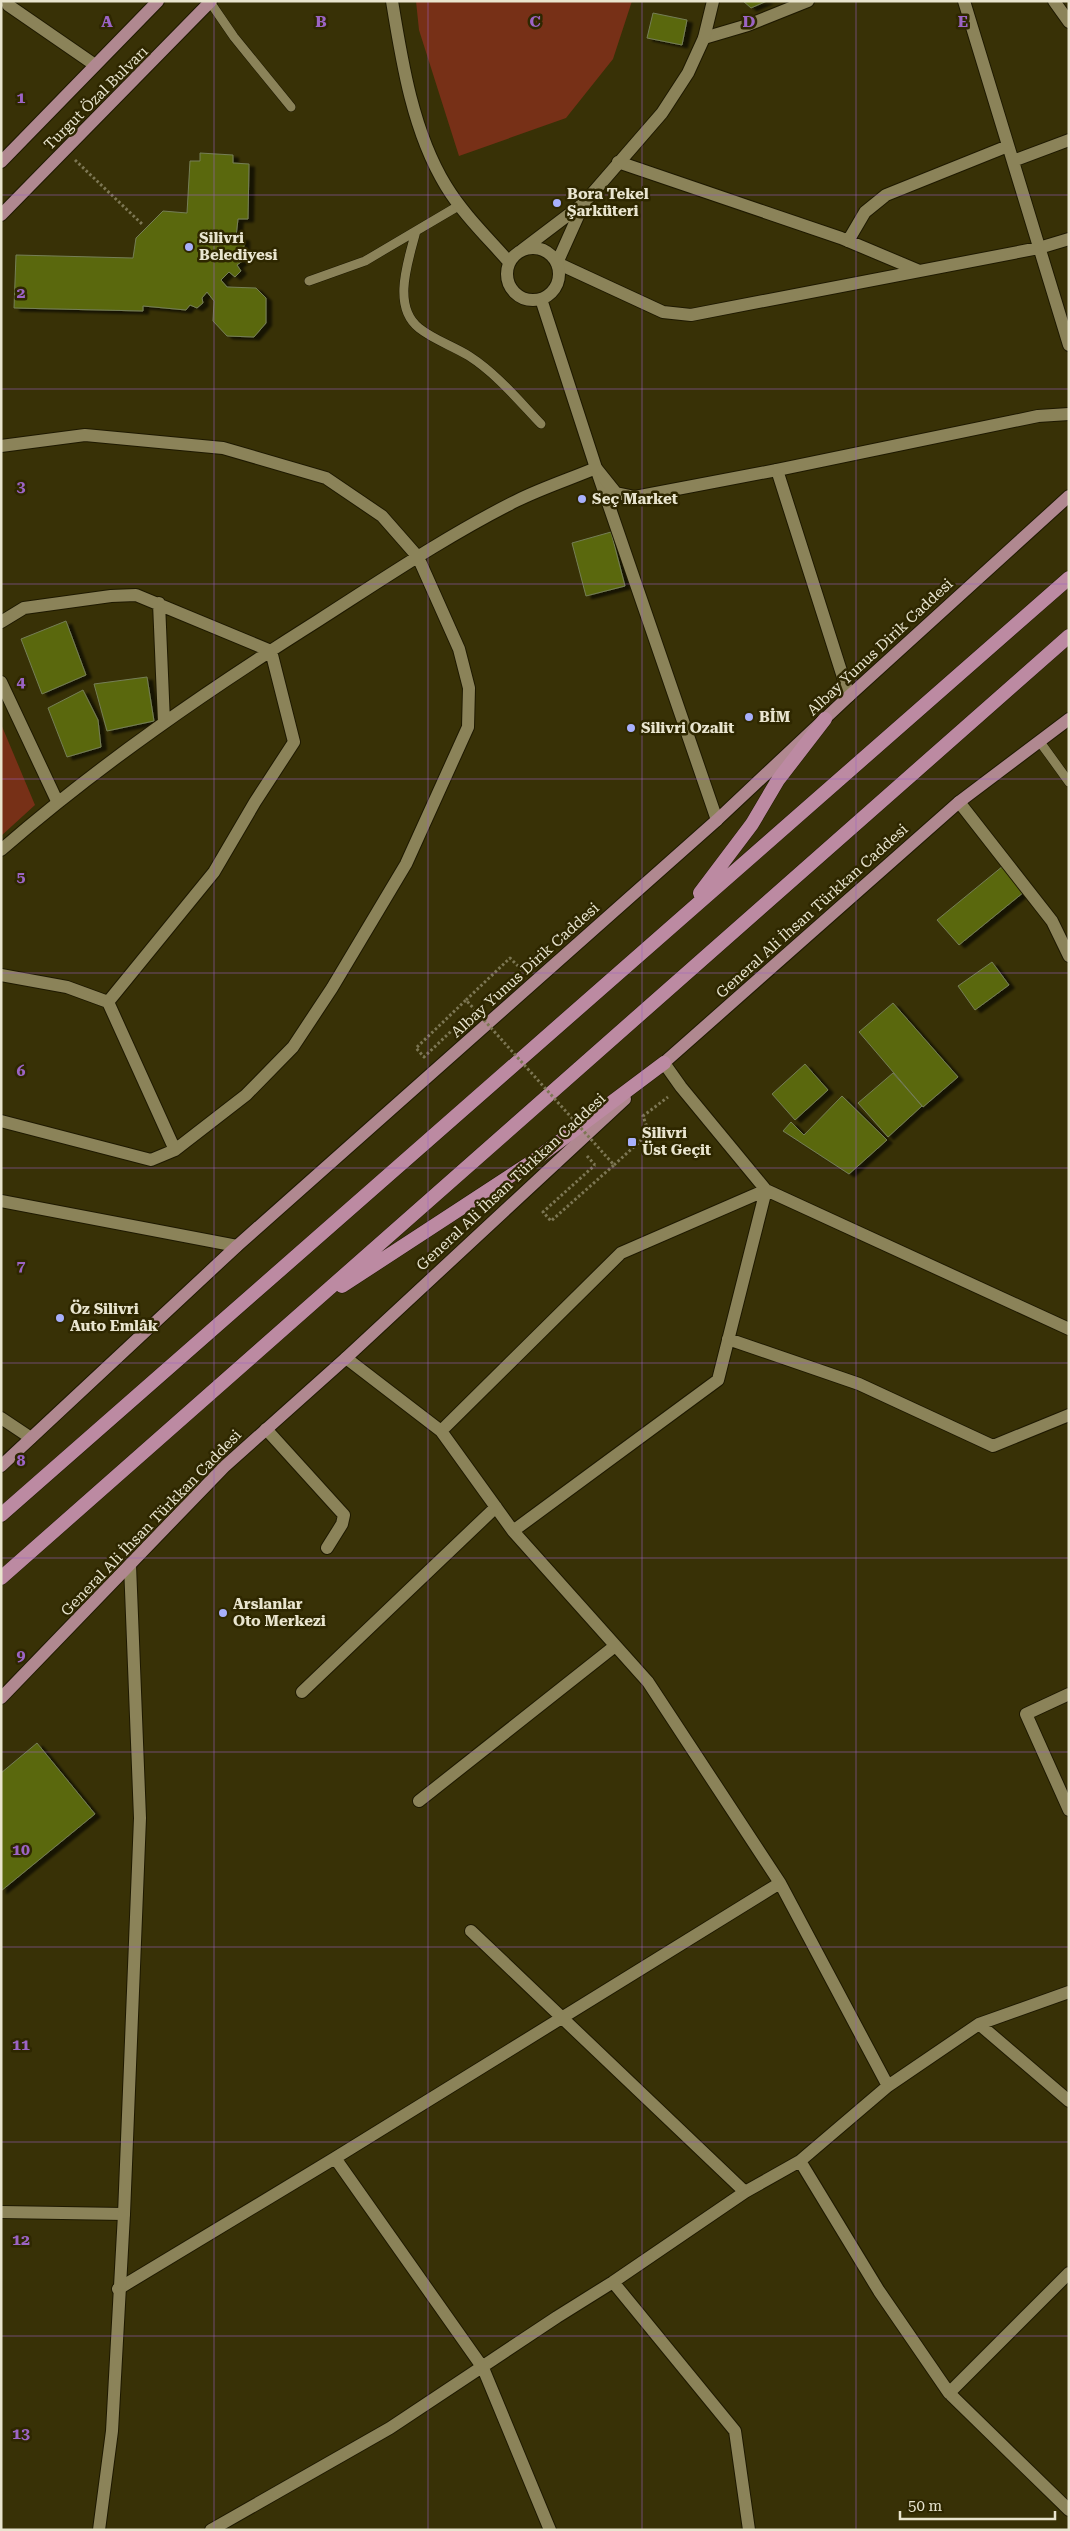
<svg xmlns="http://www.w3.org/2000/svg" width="1070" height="2531" viewBox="0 0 1070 2531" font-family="'Roboto Serif',serif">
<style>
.green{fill:#773017}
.building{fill:#5a6810;stroke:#757e56;filter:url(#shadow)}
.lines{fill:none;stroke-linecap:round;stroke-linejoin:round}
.service-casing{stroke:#1e1900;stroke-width:10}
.minor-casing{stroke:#1e1900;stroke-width:14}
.secondary-casing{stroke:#1e1900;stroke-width:14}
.primary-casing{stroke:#1e1900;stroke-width:14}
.trunk-casing{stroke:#1e1900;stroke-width:15}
.path{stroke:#7d7754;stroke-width:3;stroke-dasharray:2.5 2.5;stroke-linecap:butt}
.service{stroke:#8b8359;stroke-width:9}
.minor{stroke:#8b8359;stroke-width:12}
.secondary{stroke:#8b8359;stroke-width:12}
.primary{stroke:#b08890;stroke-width:12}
.trunk{stroke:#bc8aa2;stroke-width:14}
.path-bridge{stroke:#7d7754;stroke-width:3;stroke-dasharray:2.5 2.5;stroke-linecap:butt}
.grid{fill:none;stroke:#9c64c4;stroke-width:1;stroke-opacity:0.55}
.poi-dot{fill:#a8b0fc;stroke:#2e2700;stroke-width:2}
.labels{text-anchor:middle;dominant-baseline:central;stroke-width:5;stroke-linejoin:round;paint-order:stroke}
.street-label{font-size:15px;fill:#e9e5cf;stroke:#2e2700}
.poi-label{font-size:15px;font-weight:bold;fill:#e9e5cf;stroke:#2e2700;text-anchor:start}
.grid-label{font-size:16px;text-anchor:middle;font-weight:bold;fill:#9c64c4;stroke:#2e2700;stroke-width:5;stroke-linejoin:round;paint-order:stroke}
</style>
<defs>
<filter id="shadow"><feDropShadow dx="5.5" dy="3" stdDeviation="1" flood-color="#0009"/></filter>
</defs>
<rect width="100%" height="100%" fill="#383106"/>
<path class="green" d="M416,1H632L613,59L566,118L459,156L419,30Z
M1,724L35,805L1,836Z"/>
<path class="building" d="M743,1H767L751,8Z
M653,13L687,20L682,45L647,38Z
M200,153L233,155V163L249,164L248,219H238L236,237L244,238V260L237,265L241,271L235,277L229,272L221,280L227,287L256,288L266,298V323L254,337L227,336L213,321L214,301L207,292L202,298L203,303L197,308L190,305L186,310L143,306V311L14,308L16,255L133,258L136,238L163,211L187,213L190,161H200Z
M611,532L625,586L586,596L572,543Z
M66,621L86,675L42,694L21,639Z
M147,677L154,721L107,731L94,684Z
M83,690L98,720L101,747L67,757L48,708Z
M1003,866L1024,892L959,945L937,920Z
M992,962L1009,985L975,1010L958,986Z
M893,1003L958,1077L923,1107L859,1032Z
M805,1064L828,1090L795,1120L772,1094Z
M893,1073L922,1106L888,1137L858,1103Z
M842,1096L887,1140L849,1174L783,1131L791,1122L804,1135Z
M37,1743L95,1814L1,1891V1773Z"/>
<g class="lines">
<defs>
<path id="service" d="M210,2L234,37L291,107
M416,231C409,259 391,306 419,328C434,340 453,346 469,356C497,374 519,401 541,424
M309,281L365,261L460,205
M1040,742L1069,782"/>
<path id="minor" d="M964,1L1069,345
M1054,1L1069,22
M8,5L95,65
M704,38L748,25L808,1
M1013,161L1069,140
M618,162L841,238L917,270
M848,241L865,212L886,195L1008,146
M557,263L663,312L691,315L1039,248L1069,239
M1,446L85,435L223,448L326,478L382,516L418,557L459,649L469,688L468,727L406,864L332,988L293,1047L246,1095L175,1150L151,1160L1,1121
M777,470L849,696
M159,603L164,722
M1,622L24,608L111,596L136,595L271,651L294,742L255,802L214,872L108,1002L67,987L1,975
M1,682L57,801
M959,802L1052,921L1069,956
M1,850C100,764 208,690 319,620C383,579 448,535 516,501C542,488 570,479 596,468L717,820
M108,1002L175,1150
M664,1063L681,1087L766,1190L1069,1329
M1,1201L237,1246
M728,1339L859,1384L993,1446L1069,1415
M346,1358L441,1431L513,1531L648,1682L780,1883L888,2086
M1,1418L31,1438
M266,1429L344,1515L342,1524L327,1548
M441,1431L621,1253L766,1190
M513,1531L718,1380L766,1190
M302,1692L496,1507
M1069,1694L1026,1714L1069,1810
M419,1801L615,1646
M471,1931L745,2192
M979,2024L1069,2101
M335,2158L483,2368L550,2530
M800,2161L879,2291L949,2393
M1,2212L124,2214
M1069,2273L949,2393L1069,2510
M613,2282L735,2431L749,2530
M118,2289L335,2158L780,1883
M211,2530L390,2428L557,2317L613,2282L745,2192L800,2161L888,2086L979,2024L1069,1992"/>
<path id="secondary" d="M392,1C402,63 413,132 446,186C463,214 488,238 509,262
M507 274a26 26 0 1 1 52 0a26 26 0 1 1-52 0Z
M522,250L584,203L662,113L688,73L704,38L713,1
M557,263L583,205
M541,299L596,468L616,493L635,497L777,470L1038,416L1069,414
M99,2530L112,2431L124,2214L140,1818L130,1565"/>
<path id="primary" d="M1,162L158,1
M1,215L211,1
M658,1068L959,802L1069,719
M1,1466L237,1246L717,820L849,696L1069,496
M1,1698L224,1467L346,1358L625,1099"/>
<path id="trunk" d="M700,893L752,824L778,780L825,719
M342,1286L536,1159L664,1063
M1,1515L1069,578
M1,1578L1069,636"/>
</defs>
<use href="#service" class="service-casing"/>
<use href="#minor" class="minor-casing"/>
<use href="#secondary" class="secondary-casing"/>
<use href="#primary" class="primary-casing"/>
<use href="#trunk" class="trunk-casing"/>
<path class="path" d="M75,160L142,224
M466,1000L510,958L523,971
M587,1156L595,1165
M614,1165L649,1133L643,1116L668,1097"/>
<use href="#service" class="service"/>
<use href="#minor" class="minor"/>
<use href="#secondary" class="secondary"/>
<use href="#primary" class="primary"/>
<use href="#trunk" class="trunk"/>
<path class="path-bridge" d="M465,1018L424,1057L416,1048L466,1000L614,1165L551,1221L543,1212L595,1165"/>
</g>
<path class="grid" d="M214,1V2530M428,1V2530M642,1V2530M856,1V2530M1,195H1069M1,389H1069M1,584H1069M1,779H1069M1,973H1069M1,1168H1069M1,1363H1069M1,1558H1069M1,1752H1069M1,1947H1069M1,2142H1069M1,2336H1069"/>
<g class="poi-dot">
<circle cx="557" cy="203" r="5"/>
<circle cx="189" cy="247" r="5"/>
<circle cx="582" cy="499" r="5"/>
<circle cx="749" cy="717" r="5"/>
<circle cx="631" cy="728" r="5"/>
<rect x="627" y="1137" width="10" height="10" rx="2.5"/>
<circle cx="60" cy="1318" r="5"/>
<circle cx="223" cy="1613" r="5"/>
</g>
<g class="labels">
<g class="street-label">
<text transform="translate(96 98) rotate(-45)">Turgut Özal Bulvarı</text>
<text transform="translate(880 647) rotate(-43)">Albay Yunus Dirik Caddesi</text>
<text transform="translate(812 911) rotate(-42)">General Ali İhsan Türkkan Caddesi</text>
<text transform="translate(525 970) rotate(-42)">Albay Yunus Dirik Caddesi</text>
<text transform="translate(511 1182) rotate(-43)">General Ali İhsan Türkkan Caddesi</text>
<text transform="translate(151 1523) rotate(-46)">General Ali İhsan Türkkan Caddesi</text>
</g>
<g class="poi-label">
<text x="567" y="194">Bora Tekel<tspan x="567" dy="17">Şarküteri</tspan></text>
<text x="199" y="238">Silivri<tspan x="199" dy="17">Belediyesi</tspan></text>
<text x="592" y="499">Seç Market</text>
<text x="759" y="717">BİM</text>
<text x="641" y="728">Silivri Ozalit</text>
<text x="642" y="1133">Silivri<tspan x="642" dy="17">Üst Geçit</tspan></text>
<text x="70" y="1309">Öz Silivri<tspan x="70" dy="17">Auto Emlâk</tspan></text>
<text x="233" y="1604">Arslanlar<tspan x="233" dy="17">Oto Merkezi</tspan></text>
</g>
</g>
<g class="grid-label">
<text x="107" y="27">A</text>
<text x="321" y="27">B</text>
<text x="535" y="27">C</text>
<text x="749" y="27">D</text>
<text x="963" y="27">E</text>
<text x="21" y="103">1</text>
<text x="21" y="298">2</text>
<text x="21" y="492">3</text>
<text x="21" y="687">4</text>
<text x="21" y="882">5</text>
<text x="21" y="1076">6</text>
<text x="21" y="1271">7</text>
<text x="21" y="1466">8</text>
<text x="21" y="1661">9</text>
<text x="21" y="1855">10</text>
<text x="21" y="2050">11</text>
<text x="21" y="2245">12</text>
<text x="21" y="2439">13</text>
</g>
<rect width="1070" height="2531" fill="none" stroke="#e9e5cf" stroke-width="5"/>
<path d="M900 2511v8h155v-8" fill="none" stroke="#e9e5cf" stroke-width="2.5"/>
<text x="908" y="2511" font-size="15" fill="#e9e5cf" stroke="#2e2700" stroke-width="4" paint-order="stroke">50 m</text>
</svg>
